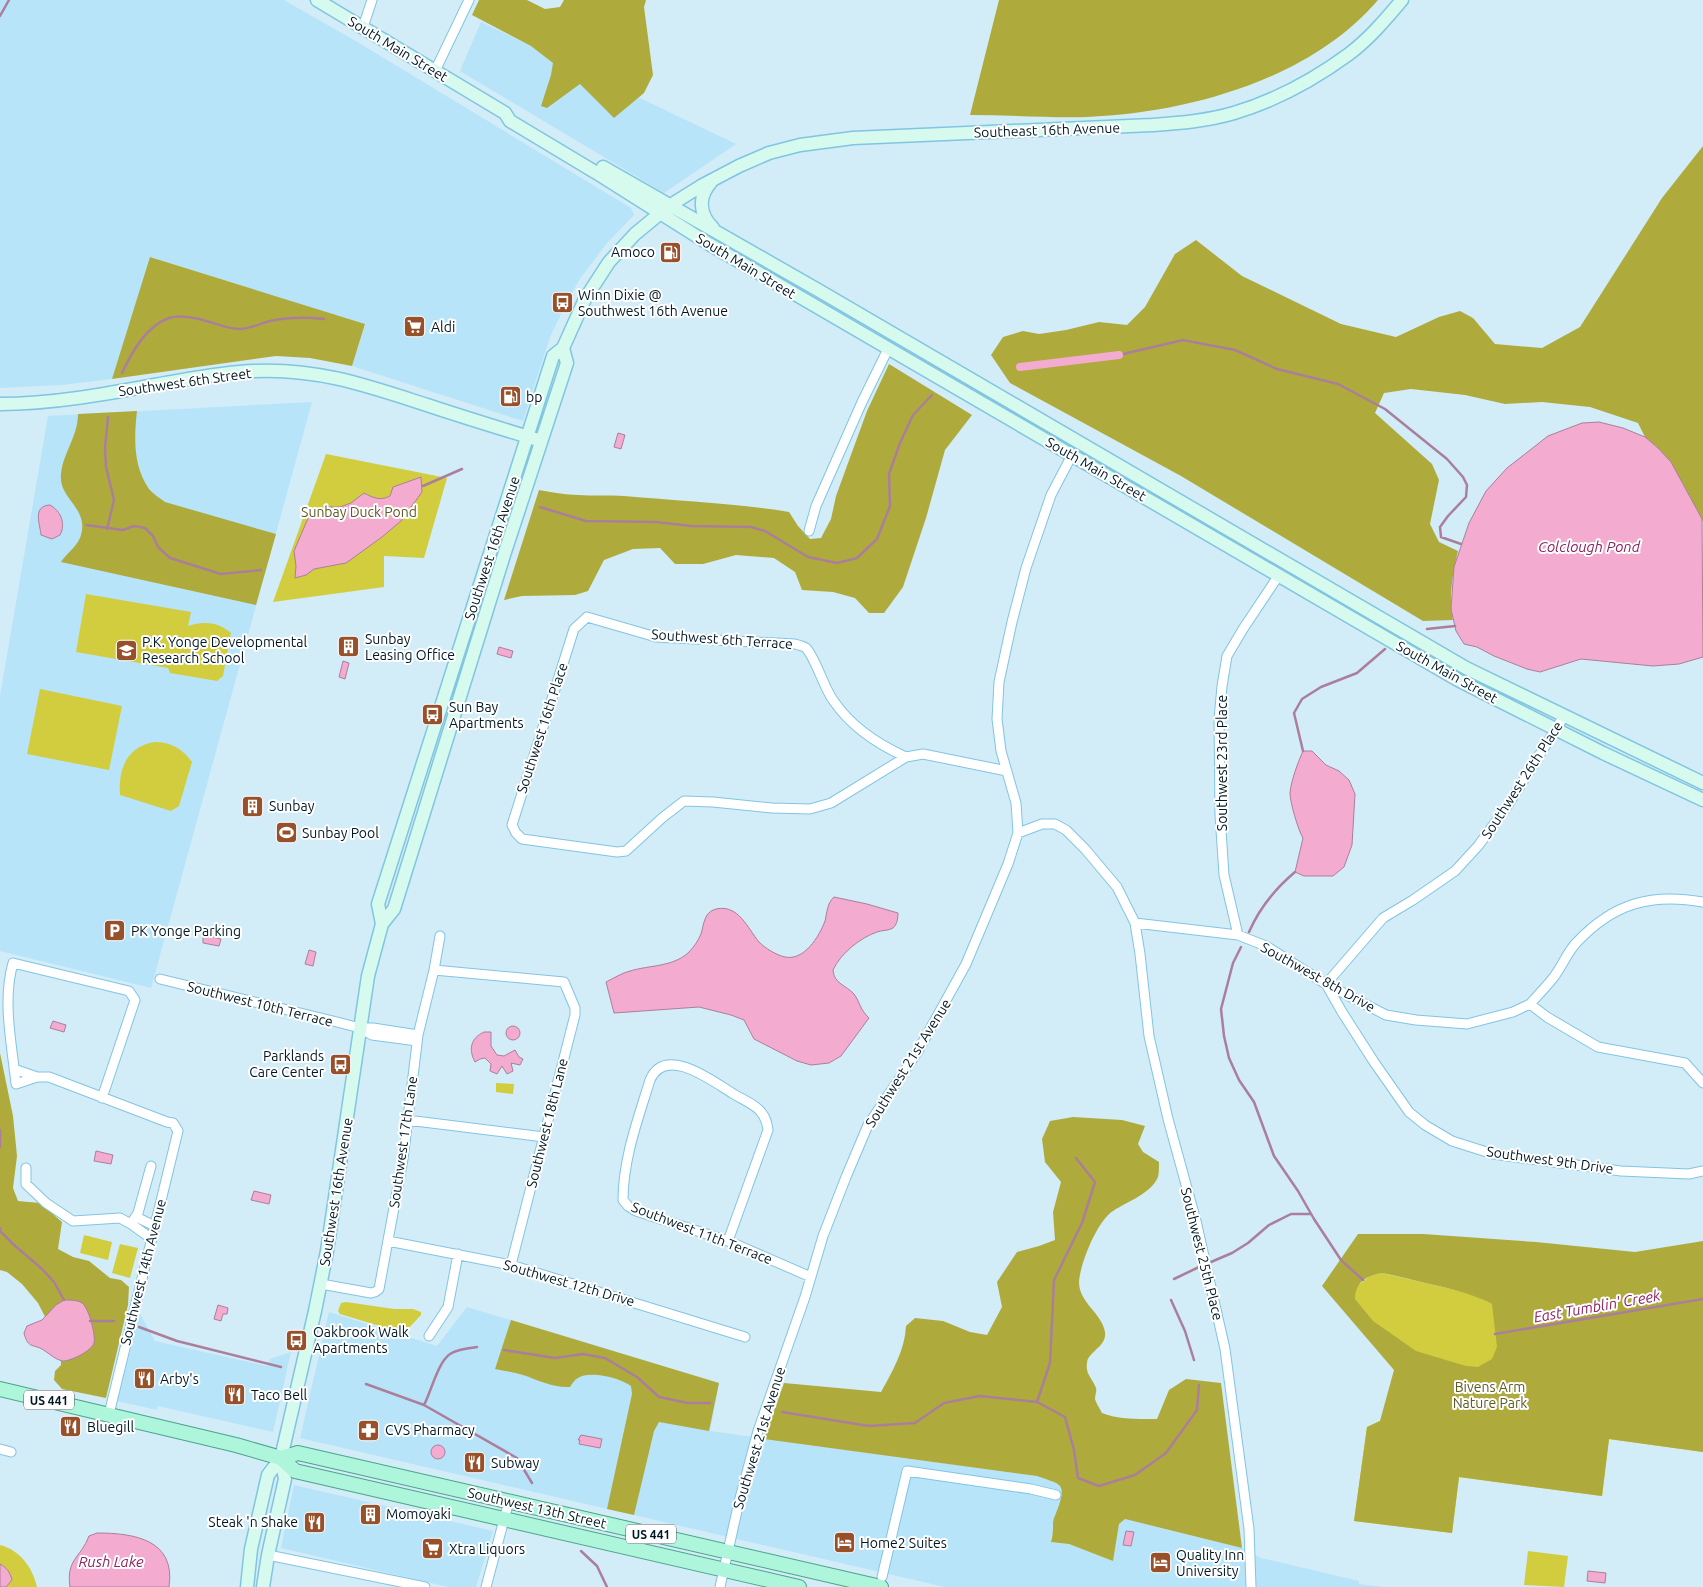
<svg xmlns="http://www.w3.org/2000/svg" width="1703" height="1587" viewBox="0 0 1703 1587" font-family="Ubuntu,sans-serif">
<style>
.built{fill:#b8e4f9}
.green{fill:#d1cd3f}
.forest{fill:#aeab3c;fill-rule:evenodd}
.water{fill:#f4abd0;stroke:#ab7f9c}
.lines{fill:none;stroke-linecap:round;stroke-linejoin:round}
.stream{stroke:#ab7f9c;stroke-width:2.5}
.canal{stroke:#f4abd0;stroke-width:8}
.street-casing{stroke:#81c5e2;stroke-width:11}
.secondary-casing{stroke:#81c5e2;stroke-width:15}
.primary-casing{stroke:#4da38b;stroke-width:16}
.street{stroke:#fff;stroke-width:9}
.secondary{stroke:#d6faed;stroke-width:12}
.primary{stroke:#adf5db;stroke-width:14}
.labels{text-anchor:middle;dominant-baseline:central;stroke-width:4;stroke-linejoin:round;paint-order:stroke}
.shield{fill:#fff;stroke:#4c5d65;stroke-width:1}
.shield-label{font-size:12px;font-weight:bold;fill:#001823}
.street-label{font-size:14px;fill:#001823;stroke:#fff}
.poi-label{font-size:14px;fill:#001823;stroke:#fff;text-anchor:start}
.park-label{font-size:14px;fill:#5c5b22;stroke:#fff}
.water-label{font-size:15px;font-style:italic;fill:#8d2464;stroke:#fff}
</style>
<rect width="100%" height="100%" fill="#d2ecf8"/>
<path class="built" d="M0,0H284L359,43L631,208L634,215L607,243L579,280L565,306L550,337L523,421L352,366L365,325L151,257L112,379L61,385L0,388Z
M481,22L736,144L664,193L460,71Z
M312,402L151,988L0,951V696L48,416Z
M467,1307L719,1383L710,1431L1037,1476L1059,1484L1061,1488L1062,1494L1053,1522L1051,1542L1069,1544L1113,1560L1119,1523L1125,1519L1242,1548L1261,1558L1359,1581V1584L1384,1587H945L300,1438L329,1312L437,1346Z
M140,1314L155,1341L267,1366L270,1359L291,1352L273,1432L158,1406L157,1410L117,1401Z
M294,1485L493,1531L476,1587H448L281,1548Z"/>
<path class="green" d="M326,454L447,478L424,558L384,556V587L273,602Z
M86,594L191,612L188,626C204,621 218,622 231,633L223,676L217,681L170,673L168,668L76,652Z
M40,689L122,706L109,770L27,754Z
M155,742C171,742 183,749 192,762L179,806L171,811L120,795C118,769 127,746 155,742Z
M496,1083L514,1084L513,1094L496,1092Z
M84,1235L112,1242L108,1260L80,1253Z
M120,1244L138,1248L130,1278L112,1273Z
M1382,1273L1460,1291L1478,1297L1492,1304L1703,1452L1609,1439L1602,1496L1459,1477L1452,1533L1354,1521L1367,1427L1380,1421L1405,1369L1340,1300L1371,1275Z
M346,1302L394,1309H413L421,1312V1315L404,1333L396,1331L340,1314L338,1311L341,1303Z
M0,1545C20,1550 33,1568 37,1587H0Z
M1528,1551L1568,1556L1564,1587L1524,1585Z"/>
<path class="forest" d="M479,0H527L545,9L560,7L564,0H646L644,7L653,75L644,93L614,118L580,84L547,108L541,106L551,75L553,63L531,46L472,15Z
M999,0H1378C1311,79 1188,113 1087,117C1048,118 1009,115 970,115Z
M1703,146V522L1682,482L1658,448L1645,437L1638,423L1590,407L1542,402L1505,404L1465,395L1411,389L1384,393L1375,413L1432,464L1439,480L1430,524L1439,542L1458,551C1453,572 1448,598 1453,620L1423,621L1181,476L1010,383L991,355L1003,337L1023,331L1039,334L1066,330L1099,322L1127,325L1145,307L1175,254L1196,240L1242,276L1341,324L1396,337L1439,317L1460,311L1473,318L1495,344L1542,348L1580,327L1662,198Z
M150,257L365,324L352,366L310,358L276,356L112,379Z
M889,364L972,415L945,450L926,518L903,587L884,613H869L855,598L833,592L802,590L795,572L774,558L736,555L703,564H675L660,548L633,549L604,560L588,591L575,595L522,596L504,600L539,490C552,492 565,495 578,495C593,496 609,495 624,496C679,501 734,503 789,512L798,526L810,539L821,538L831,519L836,496L867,411Z
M137,411C134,438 133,466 149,489C153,494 160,498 165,502L276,534L256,605L61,562C66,554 76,547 80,538C91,508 58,500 61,474C63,453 78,436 78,414Z
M0,1053L13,1116L17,1156L13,1188L18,1201L40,1203L62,1222L58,1249L73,1257L89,1261L110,1278L121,1280L129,1287L128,1305L106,1398L62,1389L54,1380L55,1371L61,1365V1348L38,1303L22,1284L7,1272L0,1270Z
M1073,1117L1122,1120L1145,1126L1138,1144L1143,1152L1159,1162C1159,1167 1159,1173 1158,1177C1151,1194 1126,1202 1113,1211C1097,1221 1080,1264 1079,1282C1079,1303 1102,1313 1105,1332C1107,1347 1088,1351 1087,1363C1085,1374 1093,1379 1096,1388C1097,1391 1095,1395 1095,1399C1096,1403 1100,1409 1102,1413C1119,1420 1139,1419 1157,1419L1169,1390L1186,1379L1221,1383L1242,1548L1125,1519L1119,1524L1113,1561L1069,1544L1051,1542C1053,1535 1053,1529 1053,1522C1055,1513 1067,1492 1059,1485C1054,1481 1044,1479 1037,1476L764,1439L784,1383L881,1392C892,1372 905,1350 906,1326L915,1318L943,1321L970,1332L987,1335L1002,1307L997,1282L1017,1252L1039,1246L1055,1240L1053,1212L1061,1182L1045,1162L1042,1139L1050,1121Z
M1358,1234H1423L1536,1242L1635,1252L1703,1241V1452L1609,1439L1602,1496L1459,1477L1452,1533L1354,1521L1367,1427L1380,1421L1394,1370L1322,1286ZM1382,1273C1394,1275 1405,1278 1417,1281C1443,1287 1469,1292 1492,1304L1497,1347L1492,1359L1478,1367L1466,1366L1416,1351L1373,1321L1355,1299C1355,1282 1368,1275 1382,1273Z
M511,1320L719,1383L709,1431L659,1422L654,1431L634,1515L607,1509L632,1394L631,1386C621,1378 589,1370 578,1378C574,1380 572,1384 570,1387C553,1388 538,1380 523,1375C514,1372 504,1371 495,1369Z"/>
<path class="water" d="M1599,422L1623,428L1645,437L1658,448L1671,462L1702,519L1703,657L1679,664L1653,666L1581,659L1540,672L1527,669L1494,656L1477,647L1464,644L1456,631L1451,609L1454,567L1469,523L1486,491L1507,468L1548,436L1582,423Z
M618,433L625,435L621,449L614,447Z
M421,477L422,492L401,521L382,537L346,563L314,569L306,575L295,578L296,566L294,551L309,516L324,507H340L351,503L364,493C374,498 380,501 390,496L393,487Z
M50,505C61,511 66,524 60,535L52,539L41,535C40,524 32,506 50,505Z
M499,647L513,651L511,658L497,654Z
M343,661L349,663L345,679L339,677Z
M1303,751H1312L1326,765L1339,771L1349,780L1355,794L1352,845L1344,867L1333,876H1304L1295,872L1303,838C1298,830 1290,802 1290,793C1291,781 1298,762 1303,751Z
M280,828L291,830L294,834L292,837C287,837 279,838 278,831Z
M834,897L867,904L898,913C898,918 897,925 893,928C888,931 882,930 877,932C860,938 841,953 833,970C834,984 846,985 854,994C860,1002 860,1010 869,1018L841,1056L829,1063L811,1065L797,1061L754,1039L744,1020L731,1015L699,1007L614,1013L606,982C614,978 622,973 630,971C650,965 672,967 688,953C694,947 698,941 701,934C704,924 704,912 716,909C739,904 748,929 759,942C765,948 776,955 785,957C804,961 819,937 825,921C827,913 827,903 834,897Z
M205,935L221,939L219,946L203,943V938Z
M309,950L316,952L313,966L305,964Z
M53,1021L66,1025L64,1032L50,1028Z
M506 1033a7 7 0 1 1 14 0a7 7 0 1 1-14 0Z
M484,1032H491V1046L497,1055L504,1056L515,1050L519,1057L523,1059L520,1065L511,1063L513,1071L507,1074L502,1066L497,1074L490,1071L491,1064L485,1058L480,1059L475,1062C468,1049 471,1038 484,1032Z
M96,1151L113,1155L111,1164L94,1161Z
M254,1191L271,1195L269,1204L251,1200Z
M64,1300C69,1300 78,1300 82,1303C89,1308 96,1336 94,1343C92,1351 69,1362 62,1361C55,1359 51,1355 45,1351C34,1343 28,1350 24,1333L27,1326L42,1320L56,1305Z
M218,1305L228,1308L227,1314H223L221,1321L214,1319Z
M581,1435L602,1439L600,1448L579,1444L580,1440H578Z
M431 1452a7 7 0 1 1 14 0a7 7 0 1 1-14 0Z
M1126,1531L1134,1532L1131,1546L1123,1545Z
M97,1533C135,1533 176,1540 169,1587H70C66,1559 80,1559 89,1536Z
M0,1564C7,1568 10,1572 12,1580L6,1587H0Z
M1588,1571L1606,1573L1605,1583L1587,1581Z"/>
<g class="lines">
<path class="stream" d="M0,16L9,0
M1119,355L1183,340L1235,350L1277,369L1338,384L1385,409L1447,459L1463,477L1467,485L1466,497L1448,516L1440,527L1441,537L1461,544
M122,373C132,352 146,326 169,318C178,315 190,317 199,319C213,322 226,329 240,329C250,329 261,323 270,321C289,317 305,317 324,319
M423,486L462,469
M540,507L586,521L656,522L691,526L751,527L765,531L808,557L837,563L857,558L877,539L890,506L889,474L900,443L913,415L932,395
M86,525L123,530L134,526L145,528L153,536L158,547L170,558L221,574L261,570
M107,529L114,500L106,467L105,448L108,417
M1427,629L1455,626
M1303,751L1294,713L1302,699L1321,687L1357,673L1385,649
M1249,932C1259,909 1276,888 1295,872
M1241,947L1233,963L1221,1009L1224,1036L1229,1058L1239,1080L1254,1102L1274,1156L1298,1191L1314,1219L1341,1260L1363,1280
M0,1130V1147
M0,1228V1231L13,1244L42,1269L54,1282L64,1300
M1211,1262L1232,1253L1248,1243L1269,1225L1291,1214H1310
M1174,1279L1199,1267
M1171,1300L1185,1331L1194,1360
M90,1321H114
M139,1327L177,1341L281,1367
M1495,1334L1703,1299
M504,1350L555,1358L583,1354L605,1358L637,1377L659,1397L688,1403H710
M366,1384L424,1405L517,1458L532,1483
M1037,1402L1050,1363L1054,1280L1082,1223L1095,1182L1076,1158
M424,1405C431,1392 438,1362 450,1354C457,1349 468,1348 477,1347
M782,1412L869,1426L915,1423L944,1403L980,1396L1037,1402L1065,1417L1074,1450L1078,1478L1099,1486L1135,1475L1166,1453L1197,1410L1199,1385
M581,1551L597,1566L607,1587"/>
<path class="canal" d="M1020,367L1119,355"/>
<defs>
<path id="street" d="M363,27L372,0
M435,71L469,0
M809,531L816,506L862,402L888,349
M1564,716L1508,805L1478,846L1455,871L1413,900L1383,918L1326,984L1342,1012L1374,1062L1409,1112L1425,1125L1452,1141L1493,1154L1621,1171L1689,1174L1703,1171
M906,757C877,744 851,727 833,700C824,688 815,657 806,648C803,646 799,645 795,644L656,637L587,617L574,629L512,825L516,833L522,839L617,852L626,851L662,818L684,801L713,802L772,808L810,809L831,803L906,757L923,754L1007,771
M1018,833L1042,824H1055L1066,830L1085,849L1117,887L1135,923L1140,954L1149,1036L1168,1119L1196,1221L1225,1349L1249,1529L1251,1587
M1135,923L1238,935L1266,946L1326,984L1386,1015L1416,1020L1467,1024L1513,1012L1530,1004L1547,1017L1598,1047L1685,1063L1703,1083
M1238,935L1224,875L1220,815L1219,719L1222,686L1227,656L1243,629L1279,575
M434,970L564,982L575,1008V1015L511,1265
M160,979L329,1020L360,1028L372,1035L417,1041
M1530,1004C1538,995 1546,987 1553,978C1562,967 1567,952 1577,942C1614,903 1651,893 1703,902
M361,1028H373L418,1035
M14,1069L37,1077
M102,1098L135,1000L129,991L13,963C2,1001 12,1045 16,1084L37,1077H49L167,1122L173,1123L178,1131L109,1414
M407,1120L544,1137
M26,1168V1184L46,1203L73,1221L120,1218L131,1224L138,1213L151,1166
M136,1217L155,1226
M131,1224L152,1239
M388,1241L511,1265L745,1337
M728,1241L768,1130C767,1123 766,1118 761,1112C755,1104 741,1099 732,1093C711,1080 665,1045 650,1080C638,1119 623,1159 623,1200L628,1206L636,1211L728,1241L811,1277
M321,1284L371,1293L375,1292L379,1289L403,1159L418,1035L434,970L440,936
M429,1336L448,1307L458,1254
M0,1449L11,1452
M268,1555L425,1587
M882,1577L907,1471L1031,1489L1056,1495
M486,1587L509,1501
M720,1587L739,1502L758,1431L805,1297L823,1236L846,1177L868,1125L918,1051L966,964L1008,864L1018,833L1016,803L1001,751L997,719L999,682L1012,622L1026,568L1051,495L1072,455"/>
<path id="secondary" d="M317,0L505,113L510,121L595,172L709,244L1458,680L1603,753L1703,800
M603,167L818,290L1466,668L1703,783
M711,182C698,197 699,214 713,228
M0,404C55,404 111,393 165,383C194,378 224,372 254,371C318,368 368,386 427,405C463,417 499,428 535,439
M382,924L378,904L553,356L563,348L585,299L609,262L635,234L669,206L701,186L739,166L769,153L800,145L853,138L1152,125C1179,123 1207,121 1234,113C1274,101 1315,79 1349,54C1369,39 1386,19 1402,0
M247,1587L251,1549L268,1475L281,1458
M263,1587L268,1555L285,1479L281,1458L315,1311L327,1251L368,976L382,924L394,909L504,555L567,363L563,348"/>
<path id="primary" d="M0,1389L236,1445L281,1458L295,1471L799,1587
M281,1458L298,1453L881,1587"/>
</defs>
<use href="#street" class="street-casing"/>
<use href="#secondary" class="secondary-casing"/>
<use href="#primary" class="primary-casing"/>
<use href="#street" class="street"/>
<use href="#secondary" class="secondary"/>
<use href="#primary" class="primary"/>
</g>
<defs>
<symbol id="fuel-square" viewBox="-11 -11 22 22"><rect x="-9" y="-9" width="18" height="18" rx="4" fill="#975029" stroke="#fff"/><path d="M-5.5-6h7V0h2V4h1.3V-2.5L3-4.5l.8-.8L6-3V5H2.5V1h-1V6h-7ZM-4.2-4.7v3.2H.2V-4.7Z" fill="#fff"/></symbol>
<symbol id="bus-square" viewBox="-11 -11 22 22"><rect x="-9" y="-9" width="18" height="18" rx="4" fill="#975029" stroke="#fff"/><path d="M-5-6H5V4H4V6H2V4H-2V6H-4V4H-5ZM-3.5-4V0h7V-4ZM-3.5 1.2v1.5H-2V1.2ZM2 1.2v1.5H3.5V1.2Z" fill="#fff"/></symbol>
<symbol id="supermarket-square" viewBox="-11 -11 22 22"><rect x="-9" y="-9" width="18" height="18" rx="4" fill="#975029" stroke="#fff"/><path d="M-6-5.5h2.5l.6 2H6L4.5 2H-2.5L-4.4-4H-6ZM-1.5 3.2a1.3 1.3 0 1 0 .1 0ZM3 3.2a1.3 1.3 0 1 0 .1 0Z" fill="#fff"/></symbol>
<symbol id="building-square" viewBox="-11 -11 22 22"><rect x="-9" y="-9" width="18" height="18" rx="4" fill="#975029" stroke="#fff"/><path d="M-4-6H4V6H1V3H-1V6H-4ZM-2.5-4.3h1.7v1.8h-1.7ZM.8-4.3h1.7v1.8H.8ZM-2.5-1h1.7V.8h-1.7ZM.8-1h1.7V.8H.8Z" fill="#fff"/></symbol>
<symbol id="school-square" viewBox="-11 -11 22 22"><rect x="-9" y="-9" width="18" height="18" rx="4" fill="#975029" stroke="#fff"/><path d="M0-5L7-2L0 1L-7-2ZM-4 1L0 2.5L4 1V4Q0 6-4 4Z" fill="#fff"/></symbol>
<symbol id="stadium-square" viewBox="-11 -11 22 22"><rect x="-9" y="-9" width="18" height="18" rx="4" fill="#975029" stroke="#fff"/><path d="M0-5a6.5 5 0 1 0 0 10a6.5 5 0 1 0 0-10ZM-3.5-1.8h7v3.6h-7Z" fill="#fff"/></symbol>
<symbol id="parking-square" viewBox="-11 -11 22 22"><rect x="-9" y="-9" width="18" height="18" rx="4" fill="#975029" stroke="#fff"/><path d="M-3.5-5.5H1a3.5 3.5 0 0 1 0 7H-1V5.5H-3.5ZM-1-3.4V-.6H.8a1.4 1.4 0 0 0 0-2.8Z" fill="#fff"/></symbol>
<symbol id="restaurant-square" viewBox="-11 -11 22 22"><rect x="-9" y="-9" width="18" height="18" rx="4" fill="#975029" stroke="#fff"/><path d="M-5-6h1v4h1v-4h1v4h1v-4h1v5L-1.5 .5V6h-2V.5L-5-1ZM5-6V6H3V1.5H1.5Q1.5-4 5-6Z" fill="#fff"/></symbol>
<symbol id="pharmacy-square" viewBox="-11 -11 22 22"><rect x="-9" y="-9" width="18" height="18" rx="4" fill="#975029" stroke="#fff"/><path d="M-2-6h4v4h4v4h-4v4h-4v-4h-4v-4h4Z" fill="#fff"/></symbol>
<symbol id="hotel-square" viewBox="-11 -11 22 22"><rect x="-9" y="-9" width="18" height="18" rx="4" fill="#975029" stroke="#fff"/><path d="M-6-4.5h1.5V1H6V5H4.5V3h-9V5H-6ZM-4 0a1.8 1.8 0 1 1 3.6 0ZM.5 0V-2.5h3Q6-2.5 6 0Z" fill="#fff"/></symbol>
</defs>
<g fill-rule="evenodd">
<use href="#fuel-square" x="658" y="240" width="25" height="25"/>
<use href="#bus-square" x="550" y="290" width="25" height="25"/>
<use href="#supermarket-square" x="402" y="314" width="25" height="25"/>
<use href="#fuel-square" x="498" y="384" width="25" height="25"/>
<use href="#building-square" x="336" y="634" width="25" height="25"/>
<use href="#school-square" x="114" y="638" width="25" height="25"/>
<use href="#bus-square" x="420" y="702" width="25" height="25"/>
<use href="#building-square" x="240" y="794" width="25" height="25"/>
<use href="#stadium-square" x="274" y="820" width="25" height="25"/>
<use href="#parking-square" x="102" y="918" width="25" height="25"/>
<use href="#bus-square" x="328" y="1052" width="25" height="25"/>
<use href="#bus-square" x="284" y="1328" width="25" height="25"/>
<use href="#restaurant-square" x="132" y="1366" width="25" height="25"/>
<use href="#restaurant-square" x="222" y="1382" width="25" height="25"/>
<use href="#restaurant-square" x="58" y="1414" width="25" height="25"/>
<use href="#pharmacy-square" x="356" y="1418" width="25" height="25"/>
<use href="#restaurant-square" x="462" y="1450" width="25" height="25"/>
<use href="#building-square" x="358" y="1502" width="25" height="25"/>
<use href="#restaurant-square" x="302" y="1510" width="25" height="25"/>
<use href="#hotel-square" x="832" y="1530" width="25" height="25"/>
<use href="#supermarket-square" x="420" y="1536" width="25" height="25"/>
<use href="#hotel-square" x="1148" y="1550" width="25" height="25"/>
</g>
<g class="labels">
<g class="shield">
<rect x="24" y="1390.5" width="50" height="19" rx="4"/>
<rect x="626" y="1524.5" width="50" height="19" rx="4"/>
</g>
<g class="shield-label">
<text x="49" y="1400">US 441</text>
<text x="651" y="1534">US 441</text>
</g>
<g class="street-label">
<text transform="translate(398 49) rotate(31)">South Main Street</text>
<text transform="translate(1047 130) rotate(-2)">Southeast 16th Avenue</text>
<text transform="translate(746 266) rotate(31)">South Main Street</text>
<text transform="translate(185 382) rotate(-8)">Southwest 6th Street</text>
<text transform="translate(1096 469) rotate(30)">South Main Street</text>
<text transform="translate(492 548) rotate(-72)">Southwest 16th Avenue</text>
<text transform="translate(722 639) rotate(4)">Southwest 6th Terrace</text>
<text transform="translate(1447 672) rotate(29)">South Main Street</text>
<text transform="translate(542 728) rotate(-72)">Southwest 16th Place</text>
<text transform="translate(1222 763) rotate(-90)">Southwest 23rd Place</text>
<text transform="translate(1522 780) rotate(-57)">Southwest 26th Place</text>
<text transform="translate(1318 977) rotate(29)">Southwest 8th Drive</text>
<text transform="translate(260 1004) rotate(14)">Southwest 10th Terrace</text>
<text transform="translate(908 1063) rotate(-58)">Southwest 21st Avenue</text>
<text transform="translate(547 1123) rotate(-76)">Southwest 18th Lane</text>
<text transform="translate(403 1142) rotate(-82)">Southwest 17th Lane</text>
<text transform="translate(1550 1160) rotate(8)">Southwest 9th Drive</text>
<text transform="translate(336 1192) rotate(-81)">Southwest 16th Avenue</text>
<text transform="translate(702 1233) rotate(21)">Southwest 11th Terrace</text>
<text transform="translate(1202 1254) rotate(76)">Southwest 25th Place</text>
<text transform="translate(143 1272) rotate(-76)">Southwest 14th Avenue</text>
<text transform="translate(569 1283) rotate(16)">Southwest 12th Drive</text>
<text transform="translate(759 1438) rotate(-73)">Southwest 21st Avenue</text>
<text transform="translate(537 1508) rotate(13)">Southwest 13th Street</text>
</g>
<g class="poi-label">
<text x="655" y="252" text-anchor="end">Amoco</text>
<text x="578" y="295">Winn Dixie @<tspan x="578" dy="16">Southwest 16th Avenue</tspan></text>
<text x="431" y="327">Aldi</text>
<text x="526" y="397">bp</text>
<text x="365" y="639">Sunbay<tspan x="365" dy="16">Leasing Office</tspan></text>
<text x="142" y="642">P.K. Yonge Developmental<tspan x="142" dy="16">Research School</tspan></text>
<text x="449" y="707">Sun Bay<tspan x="449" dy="16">Apartments</tspan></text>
<text x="269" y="806">Sunbay</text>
<text x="302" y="833">Sunbay Pool</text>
<text x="131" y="931">PK Yonge Parking</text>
<text x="324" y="1056" text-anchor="end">Parklands<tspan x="324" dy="16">Care Center</tspan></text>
<text x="313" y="1332">Oakbrook Walk<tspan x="313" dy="16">Apartments</tspan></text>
<text x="160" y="1379">Arby's</text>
<text x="251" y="1395">Taco Bell</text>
<text x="87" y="1427">Bluegill</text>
<text x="385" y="1430">CVS Pharmacy</text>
<text x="491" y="1463">Subway</text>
<text x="386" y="1514">Momoyaki</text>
<text x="298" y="1522" text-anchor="end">Steak 'n Shake</text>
<text x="860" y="1543">Home2 Suites</text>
<text x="449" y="1549">Xtra Liquors</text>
<text x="1176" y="1555">Quality Inn<tspan x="1176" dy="16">University</tspan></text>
</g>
<g class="park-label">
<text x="359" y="512">Sunbay Duck Pond</text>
<text x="1490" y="1387">Bivens Arm<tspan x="1490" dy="16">Nature Park</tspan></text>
</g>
<g class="water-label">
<text x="1589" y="546">Colclough Pond</text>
<text transform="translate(1597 1306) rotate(-10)">East Tumblin' Creek</text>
<text x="111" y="1561">Rush Lake</text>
</g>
</g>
</svg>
